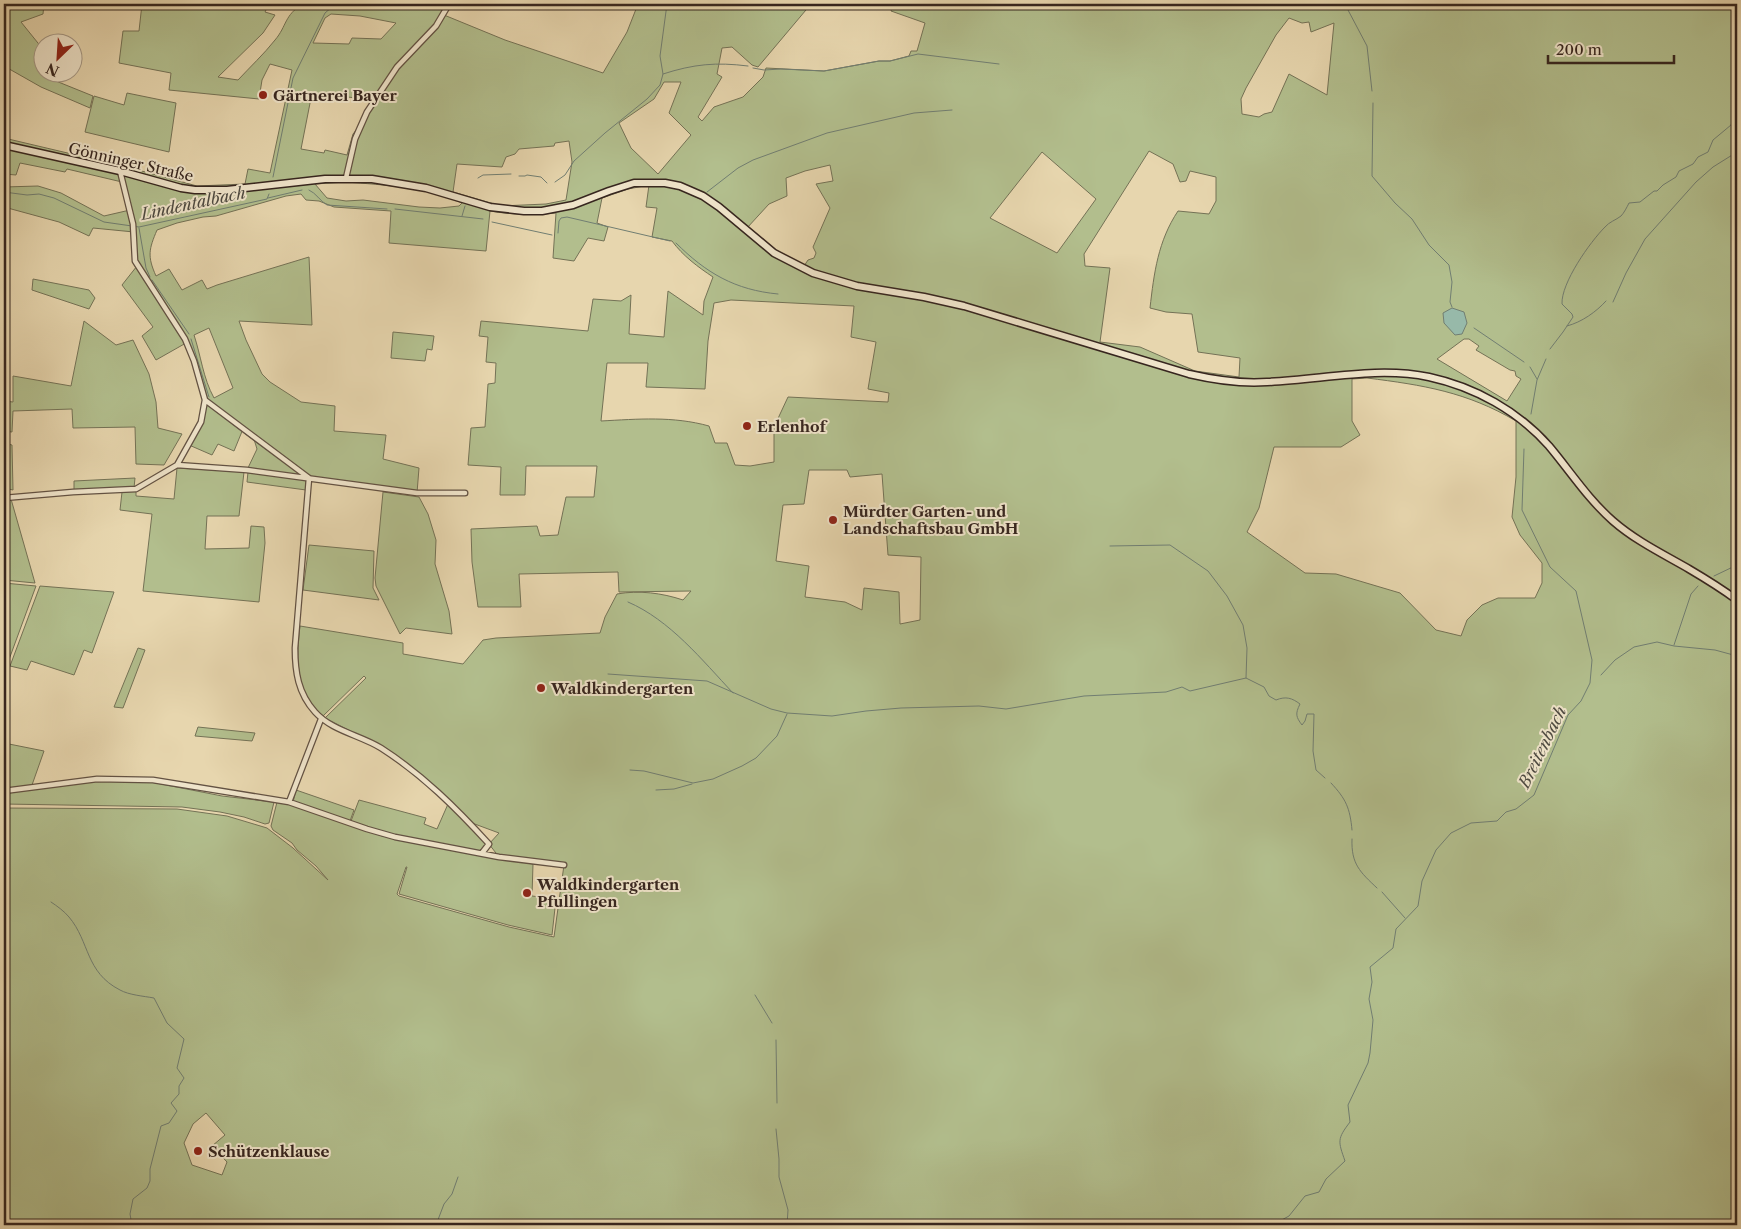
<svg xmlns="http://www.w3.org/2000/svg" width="1741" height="1229" viewBox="0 0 1741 1229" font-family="'Libre Caslon Text',serif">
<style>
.green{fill:#b2be8d;stroke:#747256;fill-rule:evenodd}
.water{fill:#97b9a9;stroke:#717e72}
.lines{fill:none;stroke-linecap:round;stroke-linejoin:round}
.stream{stroke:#717e72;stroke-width:1}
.street-casing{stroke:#635243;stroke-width:7}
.secondary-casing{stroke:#37261f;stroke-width:9}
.street{stroke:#efe4ca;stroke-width:4.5}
.secondary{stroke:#efe4ca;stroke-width:6}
.poi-dot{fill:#8f2418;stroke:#efe4ca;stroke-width:2}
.labels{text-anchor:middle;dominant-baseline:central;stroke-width:4;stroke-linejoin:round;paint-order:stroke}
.poi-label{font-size:15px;font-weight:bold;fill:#37261f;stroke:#efe4ca;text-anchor:start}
.street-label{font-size:15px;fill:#37261f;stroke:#efe4ca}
.water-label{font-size:16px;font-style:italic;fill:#4f4b42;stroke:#efe4ca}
</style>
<rect width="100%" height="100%" fill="#e7d6ae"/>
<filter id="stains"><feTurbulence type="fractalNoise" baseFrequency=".004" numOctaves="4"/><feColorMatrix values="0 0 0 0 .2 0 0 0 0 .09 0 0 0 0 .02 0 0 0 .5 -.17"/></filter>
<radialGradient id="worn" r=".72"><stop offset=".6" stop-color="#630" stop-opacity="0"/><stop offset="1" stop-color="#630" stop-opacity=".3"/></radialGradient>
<path class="green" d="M4,4H44L43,14L21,22L42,48V72L50,73L46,77L93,96L90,108L41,87L4,66Z
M142,4H269L265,12L275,15L263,33L218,77L238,80C250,67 264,54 275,40C287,26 284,15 303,4H449L444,15L505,40L603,73L627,32L638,4H811L758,67L752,65L732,47L722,48L717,74L722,77L698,117L702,121L714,107L743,97L763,77L766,68L824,71L879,61H890L909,56L911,51H917L925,23L891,11L893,4H1737V1225H4V808L177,809L227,816L267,828L293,848L328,880L316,866L297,850L292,843L273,830L271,826L277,802L288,803L382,836L452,850L533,864L532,896L556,899L552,935L508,925L399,894L407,867H406L397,894L399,896L509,927L554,937L564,865L499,857L489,844L499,833L472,823L436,787L380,746L325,718L366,678L364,676L323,716C295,692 296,659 300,626L403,643V654L463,664L483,640L496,638L600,633L605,617L617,594C639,590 662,593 683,600L691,591L619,592L618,572L519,574L521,607H478L472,562L471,529L537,526L540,536L558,535L566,497H594L597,466H526L525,495H500L501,467L468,465L471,428L485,427L488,384L495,383L496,363L486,362L488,337L479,336L481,321L588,331L593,299L621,301L631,295L629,334L664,337L668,291L703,315L704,301L713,277C698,267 683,256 672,241L652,237L657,208L646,207L649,185L628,189L602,198L597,223L608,227L604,241L588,238L574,261L553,258L556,213C534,215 513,215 490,211L486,251L389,243L391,211L334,207L319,201L306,200L301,194L286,196L216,216L203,217L177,223L157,230C149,249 147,256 156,276L169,269L182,290L202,280L207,289L217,285L309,257L312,325L239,321L246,340L262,374L270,382L301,402L335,406L334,431L386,435L383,459L419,468L417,493L247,470L257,449L253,436L243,429L234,451L218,444L212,455L189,445L196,434L205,400L186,343L156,360L142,336L153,327L122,285L137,266L134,232L93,228L89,236L59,222L4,207V187L38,186L61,193L104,216L130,210L122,182L67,169L65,172L20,163L16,175L4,174V138L76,155L79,154L197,186L245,184L248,169L270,173L292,70L270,64L262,80L259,99L169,90L171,73L119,63L123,31H139ZM331,14L360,16L396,23L381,39L352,38L349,44L313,43L325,18ZM1289,18L1302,23L1309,22L1311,32L1334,23L1327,95L1289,74L1272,112L1264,114L1259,117L1242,114L1241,99L1246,88L1276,35ZM664,82H681L669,113L691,135L658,174L631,148L619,123L654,99ZM312,93L374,100L362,123L353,134L347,155L325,150L324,153L301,149ZM569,141L572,162L566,200L546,204L501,206L453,192L457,164L502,167L506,157L515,154L519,149L554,146L555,143ZM1149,151L1173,164L1180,182L1186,181L1190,171L1216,177V201L1209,214L1178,211C1158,241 1154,273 1150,308L1166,312L1192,314L1198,352L1240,358L1239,377L1195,371L1140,347L1100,342L1110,268L1085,266L1084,254ZM1042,152L1096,199L1057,253L990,218ZM830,165L833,181L816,184L830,208L813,247L816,253L814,258L808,260L804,266C783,256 765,243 747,228L769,204L787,196L786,178L805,171ZM346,182C384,185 427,187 462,203L459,206L440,208L419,207L363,200L346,201L327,198L315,184ZM731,300L854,306L851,337L876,342L868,389L889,393L888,402L788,397L774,427V462L750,466L735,465L727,443H715L709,426C673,416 638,419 601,421L607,363H648L646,387L705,389L708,341L714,303ZM209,328L233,388L214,398C203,378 201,356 194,335ZM1464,339H1469L1479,346L1476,350L1510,370L1515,371L1516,376L1521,379L1507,401L1437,359ZM1367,378C1423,385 1467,392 1516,421V477L1512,517L1520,535L1542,563V583L1535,598H1498L1482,605L1467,620L1461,636L1436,630L1400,593L1336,574L1305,573L1247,532L1259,508L1274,447H1341L1360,435L1352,421V379ZM809,470H847L850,477L882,474L888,555L921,557L920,620L900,624L899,592L864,588L862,610L845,602L805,597L809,566L776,561L783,505L804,504ZM206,1113L225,1135L212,1146L227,1162L222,1175L192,1165L184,1143L193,1124Z
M127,93L176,103L169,152L85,132L94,96L124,105Z
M33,279L89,290L95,298L89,309L32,290Z
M84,321L116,345L133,340L149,374L156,402L158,428L182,434L164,465L136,464L135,427L73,428L72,409L13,411L12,432L4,431V401L13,402V376L71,386Z
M393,332L434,336L432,350L427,349L425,361L391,358Z
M4,443L12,445L13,490L4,488V496Z
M177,468L244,472L239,516H207L205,549L249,548L251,526L264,527L265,543L259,602L143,591L152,514L120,510L122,492L136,491V496L174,499Z
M248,472L305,480L306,482V490L247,482Z
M135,478L134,488L74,490V481Z
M383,492L419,497L428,514L436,540L435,564L449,611L452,634L406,628L400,634L376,586L375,578Z
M11,499L35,583L4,580V501Z
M309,545L374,551L373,588L379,600L303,590Z
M4,583L36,586L7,665L4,664Z
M40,586L114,592L92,653L84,650L74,675L31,661L27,670L10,666Z
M138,648L145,650L123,708L114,707Z
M198,727L255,733L252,741L195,736Z
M4,743L44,751L32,785L4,789Z
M99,781L151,782L222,796L274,802L269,823L265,824L244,817L220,812L182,807L4,804V792Z
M296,790L354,810L350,821L293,802Z
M359,800L426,818L424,824L437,829L448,804L485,843L484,849L480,852L388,834L351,821Z"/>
<path class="water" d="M1452,308L1464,312L1467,323L1462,334L1455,335L1444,323L1443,313Z"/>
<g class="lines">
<path class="stream" d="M1350,4L1348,10L1367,46L1372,91
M753,68L764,70L781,69L824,71L879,61H890L918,54L999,64
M663,74C694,64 716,62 748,66
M1373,103L1372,176L1395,203L1412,219L1429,245L1449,265L1452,282L1450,302L1452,307
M519,176H525L527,175L541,177L547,183
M273,177L293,78L325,13L332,7L342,4
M478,178L483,175L511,174
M555,182L565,175L574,161L605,133L647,99L660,85L663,74L660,56L667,4
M309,190C316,193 320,201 327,205L387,209
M4,192L27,195L39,194L54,198L104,222L139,227L267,199L269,194
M707,192L738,168L753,160L827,133L914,113L952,110
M268,198L302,190
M395,209L483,219
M462,216L465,206
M492,222L552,235
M139,228L146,268L150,277
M558,233L559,221L561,218L567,217L670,241
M676,243C706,273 735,290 778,294
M152,280L189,334
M1613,302L1626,273L1645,239L1696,182L1713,167L1737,152
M1567,326C1582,322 1596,312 1606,301
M1474,328L1524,362
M191,339L209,397
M1550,349L1563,332L1573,317L1572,314L1562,304C1561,283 1590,242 1605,227C1609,222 1616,220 1621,216C1624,213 1627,207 1629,203L1640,202L1654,191H1657L1663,185L1676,177L1679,171L1693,164L1698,157L1708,152L1713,140L1731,125L1735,113L1736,97L1737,93
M1530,367L1537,379
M208,405L240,430
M1531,414L1537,380L1546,359
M244,433L282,461
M1110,546L1170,545L1208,571L1227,596L1243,625L1247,648L1246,678
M1714,576L1737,565
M628,602C670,620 702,660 733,693
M1674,645L1691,594L1698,586
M608,674L707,681L771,709L787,713L832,716L866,711L901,708L979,706L1006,709L1084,696L1166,692L1182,687L1190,691L1246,678L1264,687L1269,696L1276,700C1286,696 1292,698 1300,704C1295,714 1296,717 1302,725L1305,721L1307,714H1314L1313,751L1316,770L1325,778
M1601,675L1615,660L1634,647L1657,642L1674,646L1715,650L1737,656
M630,770L644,771L693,783L713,779L742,766L756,758L777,736L787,714
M1331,783C1346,799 1350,808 1352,830
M656,790L674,789L692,784
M1352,839C1351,864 1360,872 1377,888
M1382,892L1405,918
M51,902C57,906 64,911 69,917C90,942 85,972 120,990C129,995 143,996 154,998L167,1023L184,1039L177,1068L184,1078L179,1086V1094L171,1103L177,1111L169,1123L161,1126L150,1169V1181L147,1188L133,1199L130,1214L132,1225
M755,995L772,1023
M776,1040L777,1103
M776,1129L779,1159V1177L788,1210L787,1225
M436,1225L444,1204L452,1194L458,1177
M1277,1225L1278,1222L1289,1216L1305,1196L1319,1192L1326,1179L1345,1161C1338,1141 1337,1139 1350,1122L1348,1105L1368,1063L1370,1053L1373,1020L1369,999L1372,982L1370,967L1393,948L1396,929L1418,906L1422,881L1436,850L1451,833L1471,823L1497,821L1506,812L1516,809L1534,795L1568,715L1581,701L1590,683L1592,660L1576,591L1550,567L1522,510L1524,449"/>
<defs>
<path id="street" d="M120,171L133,224L135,261L185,339L194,361L205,400L309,478
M346,178L355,139L367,112L397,67L436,26L449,4
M177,465L201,422L205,400
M309,478L295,648C295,672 298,693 315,712C332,731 360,735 381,748C423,775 456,808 489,844L482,853
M4,498L73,492L136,489L177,465L247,470L417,493H465
M4,791L97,779L153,780L289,802L367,829L395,837L499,857L564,865
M289,802L321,719"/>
<path id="secondary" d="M4,145L120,171L181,188L195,190H227L325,179H372L426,188L490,207L524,211H542L573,205L609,191L634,183H665L680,186L703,196L719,207L774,253L813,273L857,286L924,297L964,306L1189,374C1215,380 1241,384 1267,382C1321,380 1376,366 1429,377C1475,387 1518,411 1549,446C1570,471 1588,499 1613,521C1636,541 1663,554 1689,569C1706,579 1722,589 1737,600"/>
</defs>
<use href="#street" class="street-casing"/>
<use href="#secondary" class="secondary-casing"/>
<use href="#street" class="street"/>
<use href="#secondary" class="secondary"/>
</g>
<g class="poi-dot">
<circle cx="263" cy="95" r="5"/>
<circle cx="747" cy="426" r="5"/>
<circle cx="833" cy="520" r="5"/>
<circle cx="541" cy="688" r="5"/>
<circle cx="527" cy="893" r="5"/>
<circle cx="198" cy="1151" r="5"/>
</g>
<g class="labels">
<g class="poi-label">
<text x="273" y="95">Gärtnerei Bayer</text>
<text x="757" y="426">Erlenhof</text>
<text x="843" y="511">Mürdter Garten- und<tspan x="843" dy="17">Landschaftsbau GmbH</tspan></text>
<text x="551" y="688">Waldkindergarten</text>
<text x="537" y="884">Waldkindergarten<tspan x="537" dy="17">Pfullingen</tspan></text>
<text x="208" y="1151">Schützenklause</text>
</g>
<g class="street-label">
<text transform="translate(131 162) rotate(13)">Gönninger Straße</text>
</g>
<g class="water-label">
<text transform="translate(193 203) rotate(-12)">Lindentalbach</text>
<text transform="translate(1542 747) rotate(-64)">Breitenbach</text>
</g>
</g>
<rect width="1741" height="1229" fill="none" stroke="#e7d6ae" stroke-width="20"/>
<rect x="5" y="5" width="1731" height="1219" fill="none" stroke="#37261f" stroke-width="2.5"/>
<rect x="10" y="10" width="1721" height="1209" fill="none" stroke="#37261f"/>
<g transform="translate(58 58) rotate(205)"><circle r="24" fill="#efe4ca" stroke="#a59886"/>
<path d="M0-4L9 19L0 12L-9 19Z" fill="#8f2418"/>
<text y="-8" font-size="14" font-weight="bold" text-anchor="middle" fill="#37261f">N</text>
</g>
<path d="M1548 55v8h126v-8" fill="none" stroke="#37261f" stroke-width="2.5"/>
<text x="1556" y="55" font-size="15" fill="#37261f" stroke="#efe4ca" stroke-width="4" paint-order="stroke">200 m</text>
<rect width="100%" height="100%" filter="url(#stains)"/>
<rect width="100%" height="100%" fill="url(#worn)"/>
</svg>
